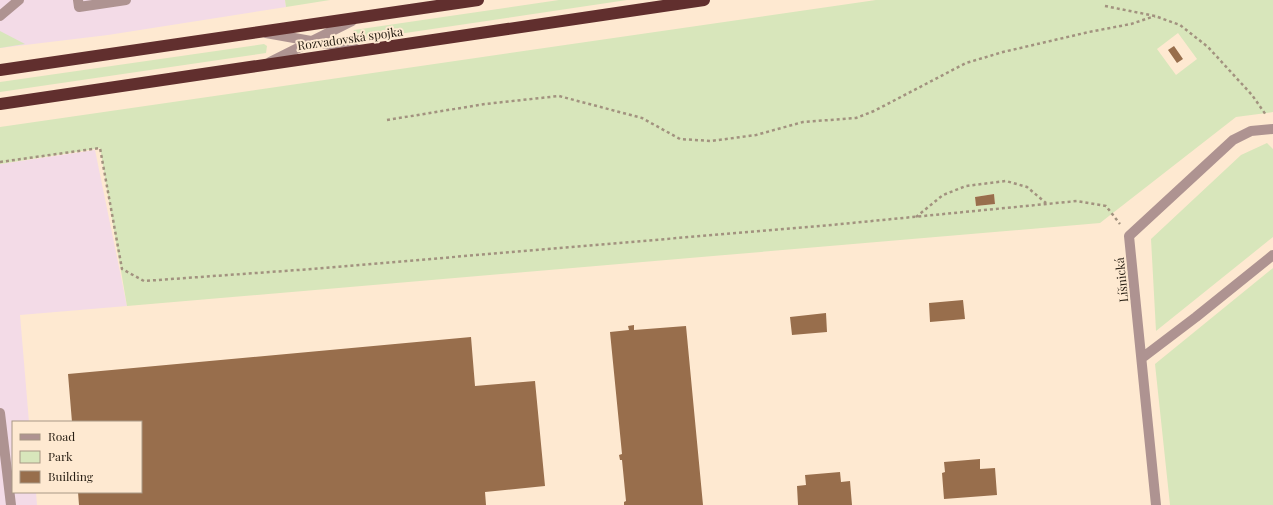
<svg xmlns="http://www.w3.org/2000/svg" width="1273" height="505" viewBox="0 0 1273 505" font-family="'Playfair Display',serif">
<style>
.commercial{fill:#f3dbe7}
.green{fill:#d8e6bb;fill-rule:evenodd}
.building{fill:#986e4c}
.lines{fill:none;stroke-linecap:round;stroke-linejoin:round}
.path{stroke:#a2927f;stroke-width:2.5;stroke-dasharray:3 3;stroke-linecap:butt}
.minor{stroke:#ae9391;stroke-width:10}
.highway{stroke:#612f2e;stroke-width:12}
.labels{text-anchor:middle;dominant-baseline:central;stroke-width:4;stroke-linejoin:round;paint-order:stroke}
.street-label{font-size:12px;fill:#271e13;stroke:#fee9d1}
</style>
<rect width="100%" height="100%" fill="#fee9d1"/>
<path class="commercial" d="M0,0H285L286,7L108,35L0,48Z
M95,150L127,306L20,315L29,422H13V492H36L37,505H0V164Z"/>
<path class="green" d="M285,0H330L286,7Z
M559,0H627L358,40L351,36L354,30Z
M876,0H1273V112L1236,117L1100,223L127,306L100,148L0,164V127ZM1178,33L1197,59L1176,75L1157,49ZM994,194L995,204L976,206L975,197Z
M0,31L25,44L0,48Z
M264,44L267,46L266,53L0,92V82Z
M1267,143L1273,149V237L1156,331L1151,239L1241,155Z
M1273,268V505H1170L1155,364Z"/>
<path class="building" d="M1174,46L1183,59L1177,63L1168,50Z
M994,194L995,204L976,206L975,197Z
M963,300L965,319L930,322L929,303Z
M826,313L827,332L792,335L790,317Z
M634,325V330L686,326L703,505H624V502L626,501L622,460H620L619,455L622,454L610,332L629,330L628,326Z
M471,337L475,386L535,381L545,486L485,492L486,505H79L78,492H141V422H72L68,374Z
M980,459V469L995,468L997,495L944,499L942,473L945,472L944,462Z
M840,472L841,482L850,481L852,505H798L797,486L806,485L805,475Z"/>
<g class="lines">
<path class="path" d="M1105,6L1155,16L1180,25L1208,47L1252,95L1266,115
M387,120L485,104L559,96L642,118L680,139L711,141L756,135L803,122L856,118L874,111L966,63L1003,52L1089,32L1131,24L1155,16
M0,162L100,148L122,269L144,281L312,269L831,225L1077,201L1106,206L1120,224
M916,217L943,195L966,186L1006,181L1027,187L1046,203"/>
<path class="minor" d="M78,0L79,7L126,0
M0,16L19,0
M266,33L356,49
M270,62L352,21
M1142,358L1196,317L1273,255
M0,413L11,505
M1156,505L1129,236L1233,140L1251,131L1273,129"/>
<path class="highway" d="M0,70L478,0
M0,104L704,0"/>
</g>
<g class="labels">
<g class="street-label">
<text transform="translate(350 38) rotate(-8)">Rozvadovská spojka</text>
<text transform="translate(1121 280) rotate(-96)">Líšnická</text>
</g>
</g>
<rect x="12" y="421" width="130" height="72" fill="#fee9d1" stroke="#a89885"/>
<rect x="20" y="434" width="20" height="6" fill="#ae9391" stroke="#a89885"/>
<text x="48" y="441" font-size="12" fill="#271e13">Road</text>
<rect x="20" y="451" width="20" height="12" fill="#d8e6bb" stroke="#a89885"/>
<text x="48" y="461" font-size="12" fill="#271e13">Park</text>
<rect x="20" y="471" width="20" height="12" fill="#986e4c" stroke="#a89885"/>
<text x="48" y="481" font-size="12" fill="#271e13">Building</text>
</svg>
